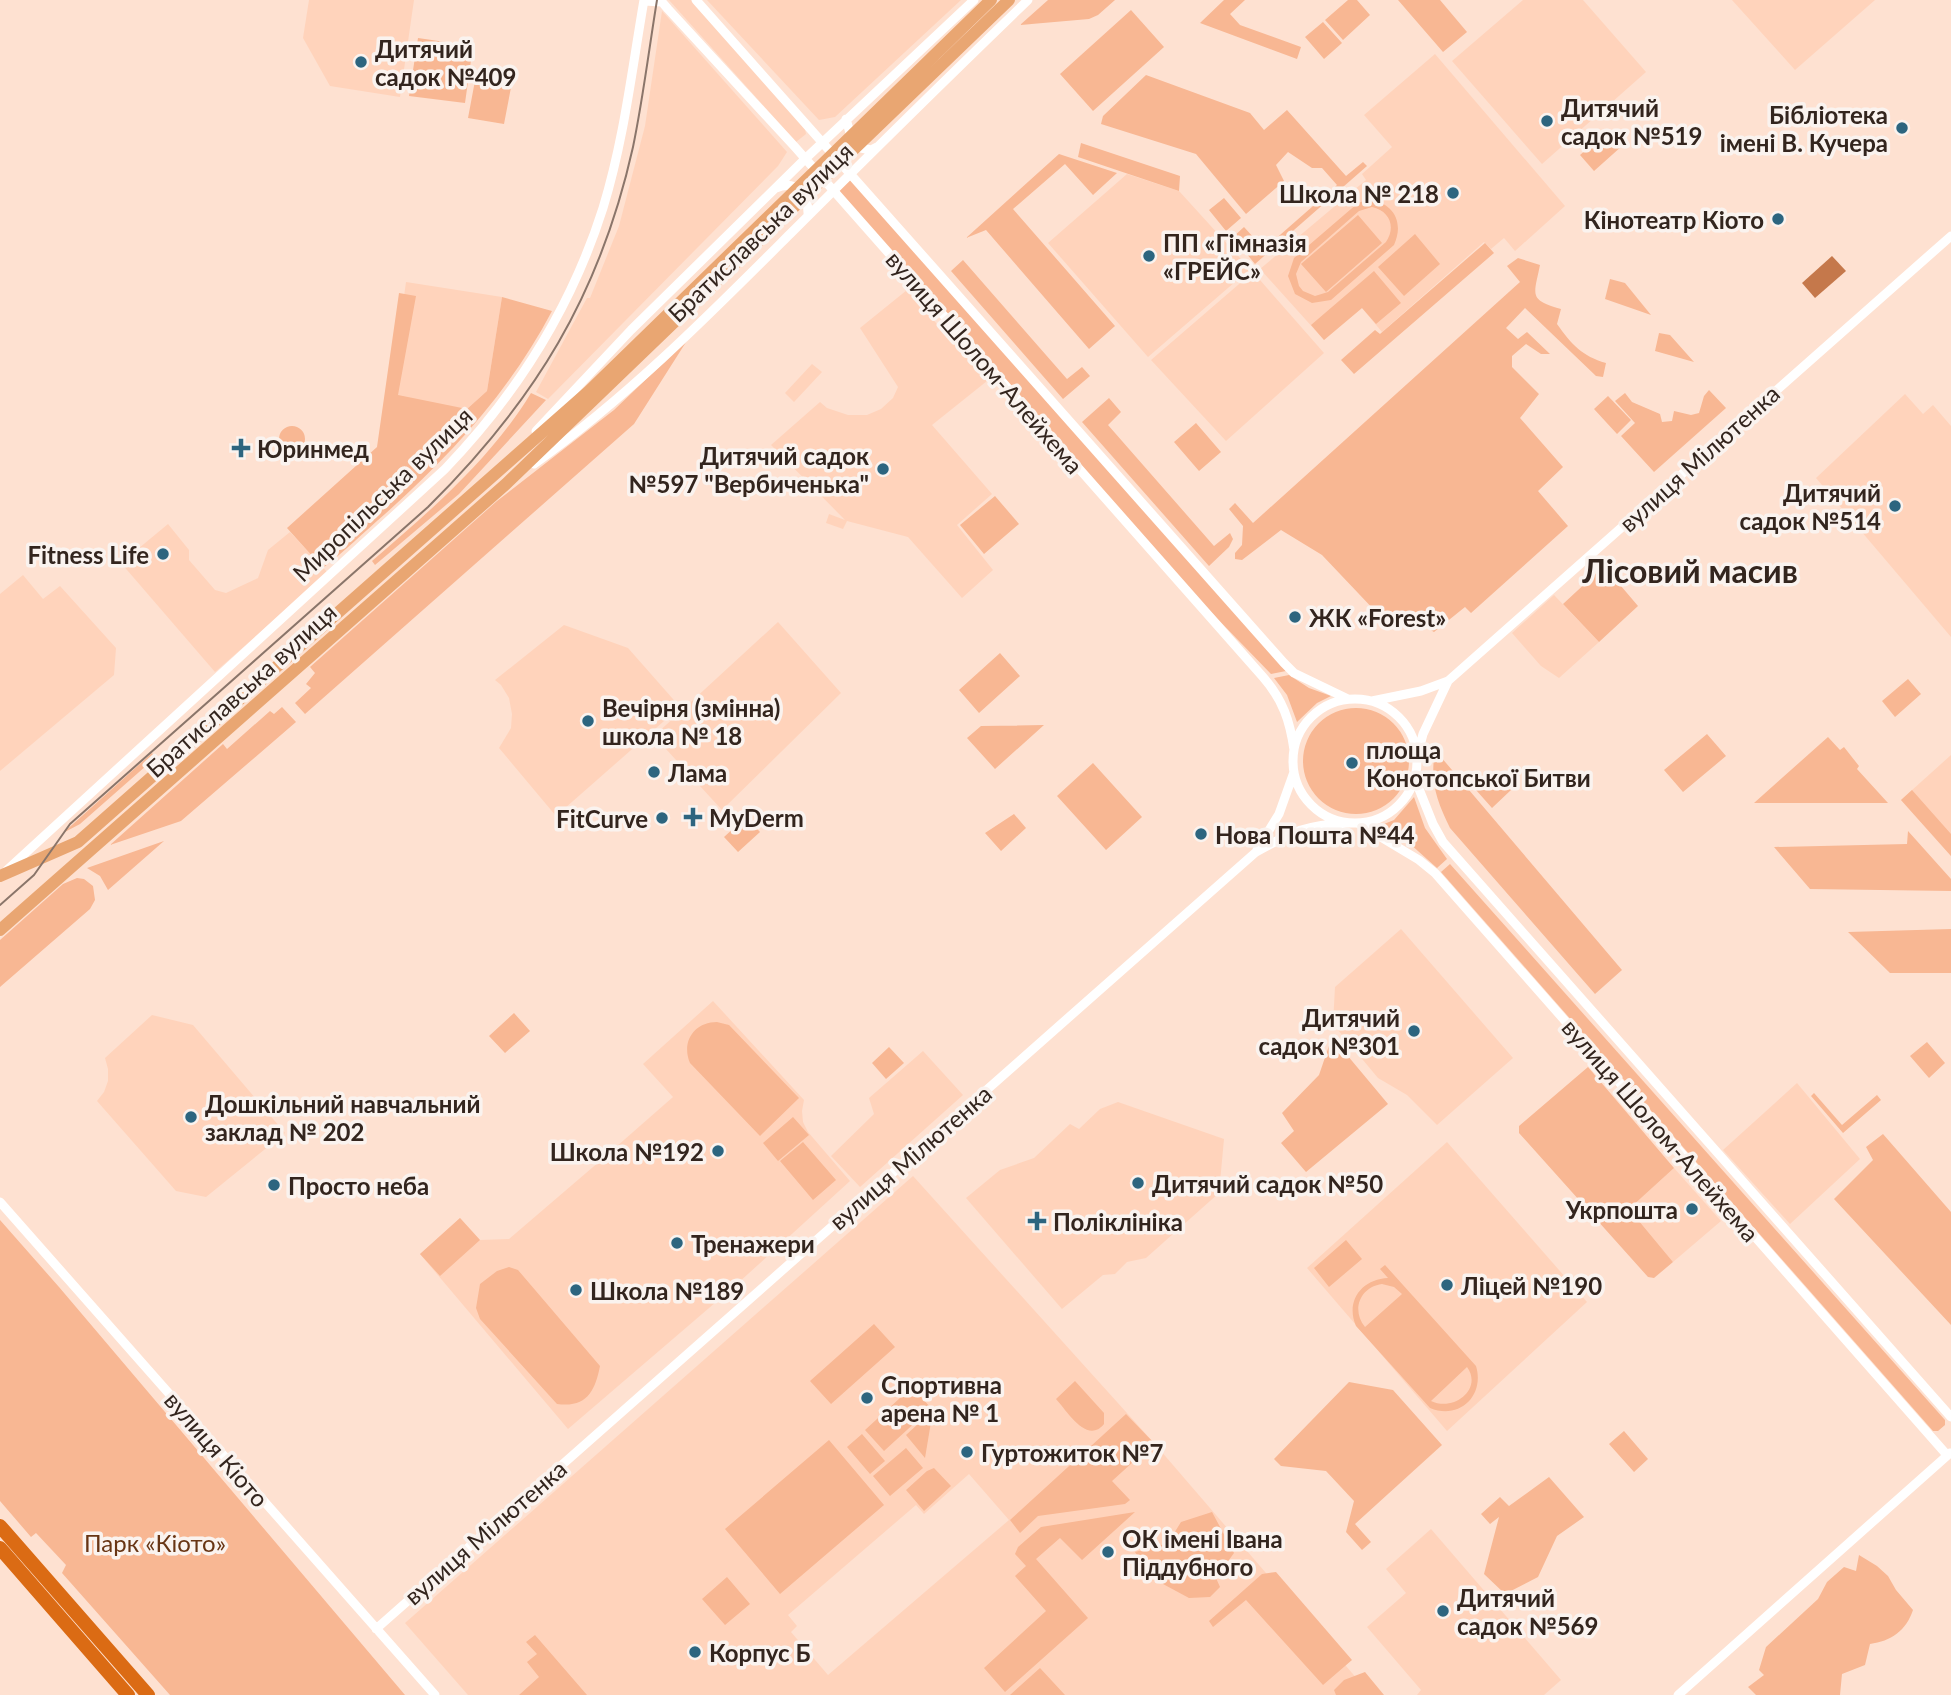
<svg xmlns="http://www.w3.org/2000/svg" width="1951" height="1695" viewBox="0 0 1951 1695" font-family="Lato,sans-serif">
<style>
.built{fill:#ffd3bb;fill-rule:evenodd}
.green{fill:#f8b793;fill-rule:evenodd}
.water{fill:#c5784b}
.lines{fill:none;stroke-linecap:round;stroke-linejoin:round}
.minor{stroke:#fff;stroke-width:9}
.major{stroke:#e9a672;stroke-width:12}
.highway{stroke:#db6b14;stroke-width:14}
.tram{stroke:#8a756a;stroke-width:2}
.poi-dot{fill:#2d657f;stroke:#faf3ef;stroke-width:2.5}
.labels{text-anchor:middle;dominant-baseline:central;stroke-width:7;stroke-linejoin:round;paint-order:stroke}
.poi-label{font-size:24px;font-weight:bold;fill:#33251e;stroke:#faf3ef;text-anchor:start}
.street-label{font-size:24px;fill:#33251e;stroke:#faf3ef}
.park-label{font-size:24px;fill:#683514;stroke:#faf3ef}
.district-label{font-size:32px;font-weight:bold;fill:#33251e;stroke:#faf3ef}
</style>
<rect width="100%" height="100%" fill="#fee1d1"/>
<path class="built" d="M309,0H414L400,97L330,86L303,38Z
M669,0H691L805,129L806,134L796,142Z
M707,0H961L835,117L819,120Z
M1523,0H1583L1646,72L1542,164L1452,61Z
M1732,0H1875L1795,70Z
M662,11L787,152L778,166L548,399L536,392L587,298H590L619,226L645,126Z
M1435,54L1565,206L1515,251L1504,238L1491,249L1484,242L1382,332L1362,308L1324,340L1260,269L1366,180L1362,174L1392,147L1364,115Z
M1127,174L1179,191L1250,269L1148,357L1048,243Z
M1253,272L1324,353L1226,441L1151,360Z
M406,282L502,297L487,391L467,409L390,397Z
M907,290L987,381L932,425L992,494L957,525L993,570L962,598L908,537L847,521L843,529L826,523L829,514L845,520L771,445L820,402L827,408L848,415H867L881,409L893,398L898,387L860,328Z
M812,364L822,372L794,402L785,393Z
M1905,394L1923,414L1933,405L1951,426V637L1816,478Z
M168,524L189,550V560L215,590L226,593L258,578L268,550L290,532L328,573L215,672L121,563Z
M23,575L43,599L60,586L116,648L114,675L0,771V594Z
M1554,595L1599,642L1559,678L1541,666L1512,633Z
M778,622L841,693L722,810L654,736Z
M564,625L628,648L680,707L556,816L499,748L511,728L512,714L509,698L501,685L495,680Z
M1951,755V856L1901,800Z
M1401,929L1513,1058L1437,1125L1407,1095L1378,1078L1333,1024L1335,987Z
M713,1001L804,1100L802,1111L803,1122L808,1132L850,1181L737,1284L568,1429L420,1254L460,1218L480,1240L509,1239L600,1161L673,1097L643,1064Z
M152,1015L193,1025L285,1133L206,1197L176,1191L97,1101L104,1092L108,1081V1069L105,1058Z
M923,1051L963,1095L860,1187L831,1156L874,1114L869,1098Z
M1797,1083L1860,1159L1790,1224L1723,1150Z
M1118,1102L1224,1139L1219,1193L1146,1258L1127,1262L1115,1274L1103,1275L1062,1309L966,1198L1000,1170L1034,1158L1070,1124L1079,1129L1100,1109Z
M1447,1142L1587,1302L1447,1431L1307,1268Z
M1674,1168L1721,1221L1673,1262L1629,1209Z
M913,1176L1154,1443L1371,1695H468L405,1623ZM969,1474L1009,1520L828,1675L791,1632L797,1626L788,1615L916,1505L924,1514Z
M1431,1529L1561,1680L1544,1695H1417L1421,1690L1367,1627L1406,1593L1386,1569Z"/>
<path class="green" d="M1048,0H1115L1098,15L1089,19L1020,25Z
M1224,0H1245L1230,14L1240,25L1301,47L1297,59L1200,23Z
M1348,0H1357L1370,15L1343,40L1325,20Z
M1398,0H1440L1467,32L1443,52Z
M1131,10L1164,47L1093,111L1060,74Z
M1323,22L1342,43L1324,59L1305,37Z
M418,38L473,46L465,103L409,96Z
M477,70L513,77L504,124L468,118Z
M1146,75L1250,113L1264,130L1287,110L1346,176L1363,162L1367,166L1255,264L1233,237L1244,227L1264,249L1337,185L1322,168H1312L1288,152L1276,165L1284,181L1246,214L1196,154L1101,124L1103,116Z
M1608,131L1622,146L1594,171L1580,155Z
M1081,143L1180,176L1179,191L1078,157Z
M1059,154L1117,173L1093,195L1065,164L1013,209L1115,326L1089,349L986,230L966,238Z
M850,175L1206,575L1286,671L1271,674L1143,542L832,192Z
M1224,198L1241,218L1226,231L1209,210Z
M1367,200C1392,201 1405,221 1394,245L1331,300L1312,303L1295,294L1288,276L1294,258L1358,203ZM1372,207C1390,211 1396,227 1386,242L1328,292L1315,296L1303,291L1299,286L1296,274L1301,262L1359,211Z
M1358,215L1382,243L1326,292L1301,264Z
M1415,234L1440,264L1404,296L1378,267Z
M1485,243L1494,253L1354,374L1341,360L1375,330L1380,334Z
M1518,258L1540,265C1534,295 1528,300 1561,309L1557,324C1572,345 1582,356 1606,363L1603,377L1596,376L1525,308L1506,328L1518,339L1527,332L1550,354H1541L1526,344L1512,356V367L1539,394L1520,418L1563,467L1538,491L1568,526L1471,613L1465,607L1434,632L1414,621L1377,613L1322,555L1281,530L1242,560L1235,559V553L1242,545L1243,526L1229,509L1235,503L1253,523L1520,282L1507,266Z
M963,260L1067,379L1082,367L1090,376L1063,399L951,271Z
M1374,271L1401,303L1376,324L1362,308L1324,340L1311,325Z
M1610,279L1625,283L1651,315L1605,299Z
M399,293L416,296L398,395L467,409L487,391L502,297L552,311C510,391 451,455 385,514C364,532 345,551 323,568L287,528L377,447Z
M1659,333L1670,335L1694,362L1655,351Z
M688,339L634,424L305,714L295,703L311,688L306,684L315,673L310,667L497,501L614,410Z
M1709,390L1726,408L1654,472L1621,436L1635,423L1615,401L1625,393L1632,402L1660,414L1662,422L1672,421L1674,411L1691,415L1699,413L1704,396Z
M531,393L546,400L459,494L375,565L372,561C430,511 491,459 531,393Z
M1608,396L1631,420L1617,434L1594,409Z
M1109,398L1121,412L1108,425L1214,546L1230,533L1233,539L1229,547L1209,566L1082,422Z
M1196,423L1221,452L1199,471L1174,442Z
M279 439a13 13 0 1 1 26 0a13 13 0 1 1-26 0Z
M995,496L1019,524L984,554L960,525Z
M1604,566L1638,606L1599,642L1563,604Z
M1000,653L1020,676L979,713L959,690Z
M1289,675L1309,688L1331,696L1317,703L1297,722L1287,695L1274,678Z
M1908,679L1921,694L1895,717L1882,701Z
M282,707L296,722L181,821L110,845L223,744L227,749L270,711L274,714Z
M1303 761a53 53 0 1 1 106 0a53 53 0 1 1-106 0Z
M1044,725L995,769L967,738L981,726Z
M1707,734L1726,756L1683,792L1664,770Z
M1828,737L1840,750L1844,747L1859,766L1857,769L1888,803H1754Z
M1435,750L1622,970L1595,994L1450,828C1436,799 1430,782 1435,750Z
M152,753L155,758L80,824L63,833Z
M1093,763L1142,817L1106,850L1057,796Z
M1495,773L1511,790L1492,808L1476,790Z
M1912,790L1951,834V856L1901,800Z
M1414,797L1425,828L1447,859L1437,868L1409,843L1374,828L1394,820Z
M1014,814L1026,828L1001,851L985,833Z
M746,817L760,832L738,852L724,837Z
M1908,831L1951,879V891L1810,889L1774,847L1907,844Z
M164,841L108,890L100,876L87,868Z
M1450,864L1945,1420V1425L1938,1431H1933L1441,872Z
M77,878L84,879L93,886L95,900L90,909L0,987V940L63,884Z
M1951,929V973H1890L1848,932Z
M514,1013L530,1031L505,1053L489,1036Z
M717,1022L729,1025L799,1098L760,1136L690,1063C681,1042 694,1022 717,1022Z
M1332,1037L1388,1104L1306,1172L1281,1143L1294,1131L1282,1113L1319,1075Z
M1927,1042L1945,1063L1929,1078L1910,1056Z
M889,1047L904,1063L886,1079L872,1063Z
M1588,1067L1674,1168L1629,1209L1673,1262L1654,1278L1648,1277L1519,1133V1126Z
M1814,1093L1842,1125L1877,1095L1881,1100L1843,1133L1811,1096Z
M793,1117L809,1135L778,1161L763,1143Z
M1883,1134L1951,1212V1325L1834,1199L1873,1160L1866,1147Z
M803,1142L836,1180L813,1200L780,1161Z
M460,1218L480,1240L440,1276L420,1254Z
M0,1220L59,1287L405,1695H170L62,1573L66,1565L36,1533L31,1537L0,1501Z
M1346,1240L1362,1259L1329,1287L1314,1268Z
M1385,1265L1476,1366C1485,1396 1459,1420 1430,1408L1356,1326C1345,1301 1362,1279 1388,1278L1380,1269ZM1382,1284L1394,1287L1402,1294L1365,1327C1351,1310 1360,1287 1382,1284ZM1467,1367C1483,1389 1454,1412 1431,1401Z
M509,1267L518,1270L600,1366C595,1391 587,1408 557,1404L480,1319L476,1308L480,1284L497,1271Z
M874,1324L895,1347L831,1404L810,1381Z
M1075,1381L1104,1413V1424C1087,1445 1067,1411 1056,1399Z
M1349,1382L1393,1390L1442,1445L1355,1524L1371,1542L1362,1550L1346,1532L1354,1501L1326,1471L1281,1466L1274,1459Z
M912,1387L931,1408L884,1451L865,1430Z
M933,1410L925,1458L906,1435Z
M1126,1414L1154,1443L1112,1481L1130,1500L1125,1504L1038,1516L1020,1533L1010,1520Z
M1624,1431L1648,1459L1634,1472L1609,1444Z
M862,1434L885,1461L870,1474L847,1447Z
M829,1440L884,1505L780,1594L725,1529Z
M906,1448L923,1468L890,1496L873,1476Z
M934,1468L951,1486L924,1511L906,1490L927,1471Z
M1549,1477L1584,1517L1557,1536L1538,1577L1505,1594L1484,1574L1499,1517L1490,1524L1481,1514L1500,1497L1509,1506Z
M1135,1512L1082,1560L1060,1538L1036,1559L1088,1618L1005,1692L984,1668L1046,1611L1015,1576L1026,1566L1015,1554L1018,1547L1041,1527Z
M1212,1512L1234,1553L1216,1578L1220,1587L1210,1597L1189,1598L1163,1584L1174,1564L1144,1566L1135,1552L1168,1543L1181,1522Z
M1859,1555L1877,1566L1888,1576L1896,1590L1913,1610C1906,1631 1891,1641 1870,1644L1865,1665L1842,1674L1840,1695H1756L1748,1687L1764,1675L1759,1670L1766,1647L1818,1599L1827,1582L1844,1567L1856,1571Z
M1276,1572L1352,1660L1323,1685L1246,1600L1213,1627L1209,1621L1262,1574Z
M727,1577L750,1604L725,1625L702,1599Z
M535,1635L587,1695H519L539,1677L527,1662L537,1654L526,1642Z
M1040,1668L1065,1695H1010Z
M1365,1672L1384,1695H1336L1334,1690L1344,1680Z"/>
<path class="water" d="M1832,256L1846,271L1815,298L1802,283Z"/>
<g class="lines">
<path class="minor" d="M696,0L1284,663L1294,673L1348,699
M644,1L662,2L668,9L795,147L1263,677C1283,700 1290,721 1294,750
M846,119L850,133L861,148L871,150L877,147
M776,188C797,179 809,196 808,216
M536,431L631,330L805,159L974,0
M534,464C627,398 709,315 790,234C869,155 948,77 1028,0
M1293 761a62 62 0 1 1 124 0a62 62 0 1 1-124 0Z
M1372,701L1421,691L1448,681L1951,236
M1418,753L1423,734L1448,681
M1415,779L1433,824L1443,842L1951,1417
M1359,824L1419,860L1435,873L1947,1455
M1257,850L1279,814L1294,772
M7,870L445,469C518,393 571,309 603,208C624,140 632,69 644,0
M0,1202L435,1695
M376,1629L1256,852C1294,831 1305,825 1349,823
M1678,1695L1950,1453"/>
<path class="major" d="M0,876L78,842L588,392L991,0
M0,930L506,484L1009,0"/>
<path class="highway" d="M0,1526L148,1695
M0,1548L128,1695"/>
<path class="tram" d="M0,905L34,875L70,824L428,507C535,401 600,295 633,147C643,99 649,49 657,0"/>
</g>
<g class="poi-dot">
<circle cx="361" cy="62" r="7"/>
<circle cx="1547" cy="121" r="7"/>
<circle cx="1902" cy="128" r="7"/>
<circle cx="1453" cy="193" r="7"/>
<circle cx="1778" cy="219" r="7"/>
<circle cx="1149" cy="256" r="7"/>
<path d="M237.5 437.5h7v7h7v7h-7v7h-7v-7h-7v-7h7z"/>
<circle cx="883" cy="469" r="7"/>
<circle cx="1895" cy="506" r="7"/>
<circle cx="163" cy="554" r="7"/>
<circle cx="1295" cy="617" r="7"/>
<circle cx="588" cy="721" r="7"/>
<circle cx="1352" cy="763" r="7"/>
<circle cx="654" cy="772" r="7"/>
<path d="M689.5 806.5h7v7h7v7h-7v7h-7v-7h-7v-7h7z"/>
<circle cx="662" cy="818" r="7"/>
<circle cx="1201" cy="834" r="7"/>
<circle cx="1414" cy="1031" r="7"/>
<circle cx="191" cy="1117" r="7"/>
<circle cx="718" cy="1151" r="7"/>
<circle cx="1138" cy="1183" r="7"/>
<circle cx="274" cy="1185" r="7"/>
<circle cx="1692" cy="1209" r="7"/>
<path d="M1033.5 1210.5h7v7h7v7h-7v7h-7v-7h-7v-7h7z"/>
<circle cx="677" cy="1243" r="7"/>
<circle cx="1447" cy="1285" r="7"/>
<circle cx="576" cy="1290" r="7"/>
<circle cx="867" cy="1398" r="7"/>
<circle cx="967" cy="1452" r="7"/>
<circle cx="1108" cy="1552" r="7"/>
<circle cx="1443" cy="1611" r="7"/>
<circle cx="695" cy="1652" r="7"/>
</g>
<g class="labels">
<g class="poi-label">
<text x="375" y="48">Дитячий<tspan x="375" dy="28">садок №409</tspan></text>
<text x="1561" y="107">Дитячий<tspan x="1561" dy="28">садок №519</tspan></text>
<text x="1888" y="114" text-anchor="end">Бібліотека<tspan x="1888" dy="28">імені В. Кучера</tspan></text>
<text x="1439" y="193" text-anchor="end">Школа № 218</text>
<text x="1764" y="219" text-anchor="end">Кінотеатр Кіото</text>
<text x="1163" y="242">ПП «Гімназія<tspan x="1163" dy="28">«ГРЕЙС»</tspan></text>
<text x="257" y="448">Юринмед</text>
<text x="869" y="455" text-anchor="end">Дитячий садок<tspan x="869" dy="28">№597 "Вербиченька"</tspan></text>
<text x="1881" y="492" text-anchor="end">Дитячий<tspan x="1881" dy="28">садок №514</tspan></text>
<text x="149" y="554" text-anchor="end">Fitness Life</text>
<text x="1309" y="617">ЖК «Forest»</text>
<text x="602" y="707">Вечірня (змінна)<tspan x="602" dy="28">школа № 18</tspan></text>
<text x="1366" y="749">площа<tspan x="1366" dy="28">Конотопської Битви</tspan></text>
<text x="668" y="772">Лама</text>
<text x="709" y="817">MyDerm</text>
<text x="648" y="818" text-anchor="end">FitCurve</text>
<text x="1215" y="834">Нова Пошта №44</text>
<text x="1400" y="1017" text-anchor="end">Дитячий<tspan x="1400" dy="28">садок №301</tspan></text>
<text x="205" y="1103">Дошкільний навчальний<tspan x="205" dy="28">заклад № 202</tspan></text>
<text x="704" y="1151" text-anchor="end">Школа №192</text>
<text x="1152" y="1183">Дитячий садок №50</text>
<text x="288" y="1185">Просто неба</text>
<text x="1678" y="1209" text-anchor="end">Укрпошта</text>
<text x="1053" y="1221">Поліклініка</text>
<text x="691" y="1243">Тренажери</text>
<text x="1461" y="1285">Ліцей №190</text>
<text x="590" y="1290">Школа №189</text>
<text x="881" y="1384">Спортивна<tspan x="881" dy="28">арена № 1</tspan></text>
<text x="981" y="1452">Гуртожиток №7</text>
<text x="1122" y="1538">ОК імені Івана<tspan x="1122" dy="28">Піддубного</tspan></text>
<text x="1457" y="1597">Дитячий<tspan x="1457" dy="28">садок №569</tspan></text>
<text x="709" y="1652">Корпус Б</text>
</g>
<g class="street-label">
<text transform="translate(760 232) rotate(-44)">Братиславська вулиця</text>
<text transform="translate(985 362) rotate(49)">вулиця Шолом-Алейхема</text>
<text transform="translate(1699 458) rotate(-42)">вулиця Мілютенка</text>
<text transform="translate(382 494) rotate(-44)">Миропільська вулиця</text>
<text transform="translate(241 690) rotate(-42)">Братиславська вулиця</text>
<text transform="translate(1661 1130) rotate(49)">вулиця Шолом-Алейхема</text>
<text transform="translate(910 1157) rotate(-41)">вулиця Мілютенка</text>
<text transform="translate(217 1449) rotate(49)">вулиця Кіото</text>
<text transform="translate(485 1532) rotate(-41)">вулиця Мілютенка</text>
</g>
<g class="park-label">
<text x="155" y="1542">Парк «Кіото»</text>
</g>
<g class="district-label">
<text x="1690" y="570">Лісовий масив</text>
</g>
</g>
</svg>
